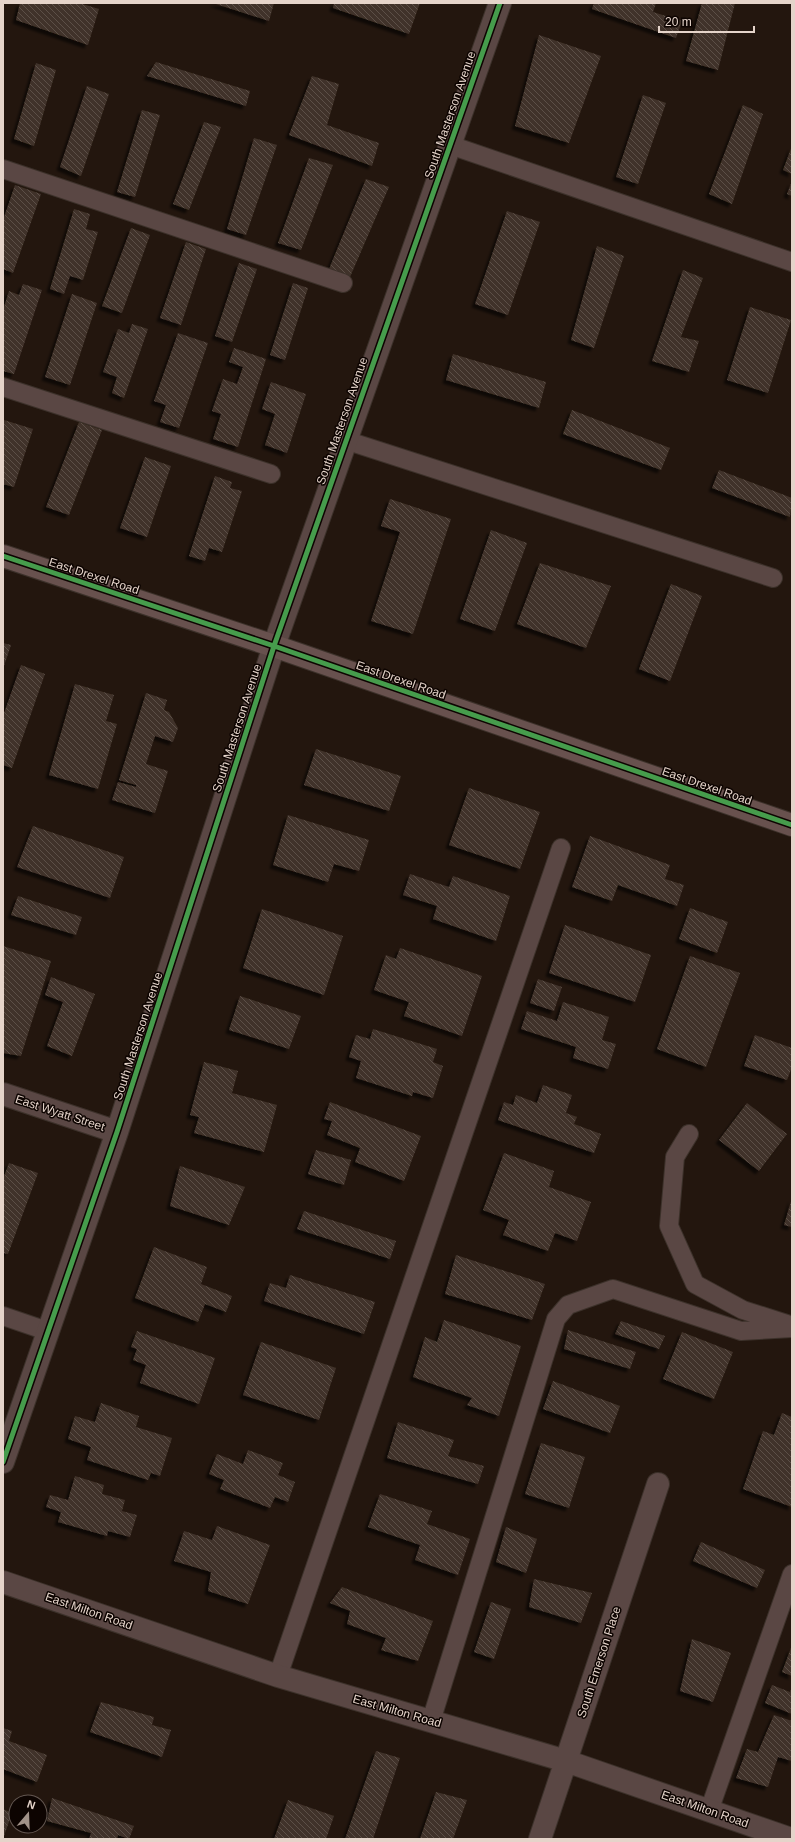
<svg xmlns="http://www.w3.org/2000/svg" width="795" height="1842" viewBox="0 0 795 1842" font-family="Helvetica,sans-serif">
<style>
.building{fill:url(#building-back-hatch);filter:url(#shadow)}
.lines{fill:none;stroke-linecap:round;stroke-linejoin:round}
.lane-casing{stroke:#3c312a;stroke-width:20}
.street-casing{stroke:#3c312a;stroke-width:24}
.secondary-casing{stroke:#3c312a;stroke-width:24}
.lane{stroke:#5a4744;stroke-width:18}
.street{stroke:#5a4744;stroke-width:22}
.secondary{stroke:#68514e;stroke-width:22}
.cycleway-casing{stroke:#0d0401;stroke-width:8}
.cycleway{stroke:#469c4c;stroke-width:5}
.labels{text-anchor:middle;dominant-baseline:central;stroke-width:3;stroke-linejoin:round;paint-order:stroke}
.street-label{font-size:12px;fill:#e5d4ca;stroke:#0d0401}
</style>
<defs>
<pattern id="building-back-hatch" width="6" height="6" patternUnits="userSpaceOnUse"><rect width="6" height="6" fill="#413329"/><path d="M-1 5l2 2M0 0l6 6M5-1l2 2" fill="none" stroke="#5c5047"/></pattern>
<filter id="shadow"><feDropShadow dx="-3.5" dy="3.5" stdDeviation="1" flood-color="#0009"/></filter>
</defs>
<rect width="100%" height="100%" fill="#23160e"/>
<path class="building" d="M20,3H79L99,9L88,45L16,20Z
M213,3H274L269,21Z
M334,3H420L409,34L333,8Z
M594,3H656L653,12L682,21L676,38L592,9Z
M702,3H735L718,70L686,61Z
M539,35L601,56L569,143L515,126Z
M156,62L250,91L246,106L147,76Z
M36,63L56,70L34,146L14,139Z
M312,76L339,84L327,125L379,143L372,166L289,135Z
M87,86L109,94L81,176L60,167Z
M643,95L666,103L638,184L616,177Z
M743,105L763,114L732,204L709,194Z
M142,110L160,115L135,197L117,192Z
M204,122L221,127L189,210L173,204Z
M254,138L277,145L246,235L227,229Z
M792,146V174L783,170Z
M309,158L333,165L301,250L278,243Z
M366,179L389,187L350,277L329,269Z
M792,181V196L787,194Z
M15,185L41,194L13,273L3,269V220Z
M74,209L90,214L86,229L98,232L83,280L70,276L64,294L50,289Z
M507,211L540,222L508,315L475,304Z
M131,228L150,235L122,313L102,306Z
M186,242L206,249L181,325L160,318Z
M597,246L624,256L594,348L571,340Z
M239,263L257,269L232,342L215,336Z
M683,270L703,278L681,337L699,341L689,372L652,361Z
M293,283L308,288L285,360L270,355Z
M23,284L42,290L14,374L3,371V310L9,291L19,295Z
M72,294L97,303L70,385L45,377Z
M750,307L791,320L768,393L727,380Z
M132,324L148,329L124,398L112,393L117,377L103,372L118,329L129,333Z
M178,333L208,343L179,428L160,422L166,405L154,401Z
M234,348L266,359L238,447L213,439L221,414L212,411L223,379L237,384L243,367L229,362Z
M453,354L546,382L539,408L446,380Z
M271,382L306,394L287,453L265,445L275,414L262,409Z
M572,410L670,448L661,470L563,434Z
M4,420L33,429L14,487L3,484Z
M79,422L102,430L69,515L46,507Z
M145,457L171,466L147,537L120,528Z
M719,470L792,498L790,517L712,488Z
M215,476L232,482L230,488L242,491L222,552L209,548L205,561L189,556Z
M390,499L451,519L413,634L371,621L400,532L381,526Z
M491,530L527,543L495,631L460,619Z
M540,563L611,586L586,648L517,624Z
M671,584L702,596L670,681L639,669Z
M3,643L11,645L3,669Z
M21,665L45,674L12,768L3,765V716Z
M75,684L114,695L106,721L117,724L98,789L49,775Z
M146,693L167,700L164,710L169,712L178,728L173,742L155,736L146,764L168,771L155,813L112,800L118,782L136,787V785L119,780Z
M316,749L401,776L389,811L304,785Z
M469,788L540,812L520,869L449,845Z
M288,815L369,840L359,871L334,864L328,882L273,865Z
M33,826L124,857L110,898L17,867Z
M590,836L670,865L665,879L684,885L677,906L618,885L612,901L572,887Z
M410,874L449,887L453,876L510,896L496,941L433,919L437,906L403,895Z
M18,896L82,917L76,935L11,915Z
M690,908L728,922L717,953L679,939Z
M262,909L343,936L324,995L243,968Z
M565,925L651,955L635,1002L549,973Z
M3,946L51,961L21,1056L3,1053Z
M400,948L482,976L462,1036L404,1016L409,1002L374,990L386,955L396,959Z
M690,956L740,973L706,1067L657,1049Z
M51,977L95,994L72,1056L47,1046L63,1002L45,995Z
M538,979L562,987L554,1011L530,1003Z
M240,996L301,1016L289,1049L229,1030Z
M563,1002L609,1017L602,1040L616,1044L608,1069L573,1058L576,1047L521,1029L527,1011L557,1021Z
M373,1029L437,1049L433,1062L443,1066L433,1098L413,1092L412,1096L356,1078L361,1061L349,1057L356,1035L370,1039Z
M755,1035L792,1048V1067L787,1080L744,1066Z
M204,1062L238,1071L232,1093L277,1105L264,1152L194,1133L199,1117L190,1115Z
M543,1085L572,1095L566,1113L577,1117L574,1124L601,1134L594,1153L498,1120L504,1102L513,1105L516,1095L537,1103Z
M330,1102L421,1136L404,1181L355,1162L360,1148L327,1135L332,1121L324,1119Z
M747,1103L787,1134L759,1171L719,1140Z
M316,1150L351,1160L344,1185L308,1174Z
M504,1153L554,1171L549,1187L591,1202L577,1241L555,1233L548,1251L503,1235L509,1220L483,1210Z
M9,1163L38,1173L8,1254L3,1253V1179Z
M180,1166L245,1187L229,1225L170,1206Z
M792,1198V1227L784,1225Z
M304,1211L396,1241L390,1259L297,1229Z
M154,1247L207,1267L201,1284L232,1296L226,1312L205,1304L198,1322L135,1298Z
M456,1255L545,1284L532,1320L445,1294Z
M290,1275L375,1302L364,1334L264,1301L270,1283L286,1288Z
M444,1320L521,1346L499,1416L467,1405L472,1398L413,1377L425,1337L437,1342Z
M621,1321L665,1336L659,1349L615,1334Z
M568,1330L636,1352L630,1369L564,1349Z
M137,1331L215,1358L199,1404L140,1383L146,1365L133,1360L137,1349L131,1347Z
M682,1332L733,1352L714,1399L663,1379Z
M261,1342L336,1368L319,1420L243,1395Z
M553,1381L620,1406L610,1433L543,1409Z
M101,1403L139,1416L136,1427L172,1438L160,1476L151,1473L148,1480L87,1460L91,1447L68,1439L75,1416L95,1422Z
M782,1413L792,1417V1507L743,1489L763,1431L774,1435Z
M398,1422L454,1440L448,1456L484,1466L478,1484L387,1458Z
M541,1443L585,1457L569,1508L525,1494Z
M248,1450L283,1463L278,1475L295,1482L288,1502L275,1497L270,1508L220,1489L224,1480L209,1474L217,1454L243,1464Z
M75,1476L104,1485L102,1494L125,1500L122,1511L137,1515L130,1537L108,1531L107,1536L58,1522L61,1512L46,1507L50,1495L68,1500Z
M380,1494L432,1511L427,1524L470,1539L458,1575L415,1560L420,1545L368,1527Z
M217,1526L270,1545L248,1604L208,1591L211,1572L174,1561L184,1531L212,1540Z
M506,1527L537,1539L526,1573L496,1562Z
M701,1542L765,1570L757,1588L693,1561Z
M534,1579L592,1593L581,1623L529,1607Z
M342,1587L433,1621L418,1661L381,1650L386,1638L347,1624L350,1611L330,1603Z
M491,1602L511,1609L494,1659L474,1652Z
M692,1639L731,1653L713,1702L680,1691Z
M791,1648L792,1649V1676L782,1672Z
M772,1685L790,1692L792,1687V1714L765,1703Z
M101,1702L154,1717L152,1725L171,1730L162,1757L90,1732Z
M774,1715L792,1721V1761L778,1757L768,1787L736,1778L747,1749L758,1752Z
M3,1728L12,1731L9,1741L47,1755L37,1782L3,1769Z
M376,1751L400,1758L373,1839H345Z
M436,1792L467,1800L453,1839H420Z
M52,1798L134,1826L129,1839L118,1835L117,1839H89L91,1833L47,1821Z
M288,1800L334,1816L326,1839H274Z
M3,1809L12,1813L3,1839Z"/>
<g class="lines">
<defs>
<path id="lane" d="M450,145L792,262
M3,169L343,283
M3,387L271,474
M345,440L773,578
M689,1134L675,1157L669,1226L695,1284L743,1310L787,1324
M3,1316L47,1331
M278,1676L561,848
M431,1721L556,1319L568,1305L613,1289L741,1331L792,1328
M709,1811L792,1574"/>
<path id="street" d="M3,1094L117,1132
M3,1462L117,1132L274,646L500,3
M3,1582L278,1676L566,1761L791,1839
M540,1839L658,1484"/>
<path id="secondary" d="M3,556L274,646L792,825"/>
</defs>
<use href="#lane" class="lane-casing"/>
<use href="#street" class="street-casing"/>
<use href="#secondary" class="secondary-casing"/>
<use href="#lane" class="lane"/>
<use href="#street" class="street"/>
<use href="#secondary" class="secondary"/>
<defs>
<path id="cycleway" d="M3,556L274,646L792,825
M3,1462L117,1132L274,646L500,3"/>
</defs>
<use href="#cycleway" class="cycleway-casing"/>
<use href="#cycleway" class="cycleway"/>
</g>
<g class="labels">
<g class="street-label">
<text transform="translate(450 115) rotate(-71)">South Masterson Avenue</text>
<text transform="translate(342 421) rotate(-71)">South Masterson Avenue</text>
<text transform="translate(94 576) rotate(18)">East Drexel Road</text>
<text transform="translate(401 680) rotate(19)">East Drexel Road</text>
<text transform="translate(237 728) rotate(-72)">South Masterson Avenue</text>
<text transform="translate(707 786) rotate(19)">East Drexel Road</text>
<text transform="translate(138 1036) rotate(-72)">South Masterson Avenue</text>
<text transform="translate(60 1113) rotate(18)">East Wyatt Street</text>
<text transform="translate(89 1611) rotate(19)">East Milton Road</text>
<text transform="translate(599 1662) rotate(-72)">South Emerson Place</text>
<text transform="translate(397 1711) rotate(16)">East Milton Road</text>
<text transform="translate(705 1809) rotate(19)">East Milton Road</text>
</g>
</g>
<rect width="795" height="1842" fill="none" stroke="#e5d4ca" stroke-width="8"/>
<g transform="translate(28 1814) rotate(19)"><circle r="19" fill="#0d0401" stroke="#635751"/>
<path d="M0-3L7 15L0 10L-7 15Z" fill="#a19288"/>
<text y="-6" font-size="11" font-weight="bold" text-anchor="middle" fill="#e5d4ca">N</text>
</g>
<path d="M659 26v6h95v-6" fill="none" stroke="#e5d4ca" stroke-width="2"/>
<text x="665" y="26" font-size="12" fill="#e5d4ca" stroke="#0d0401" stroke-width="3" paint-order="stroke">20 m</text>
</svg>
